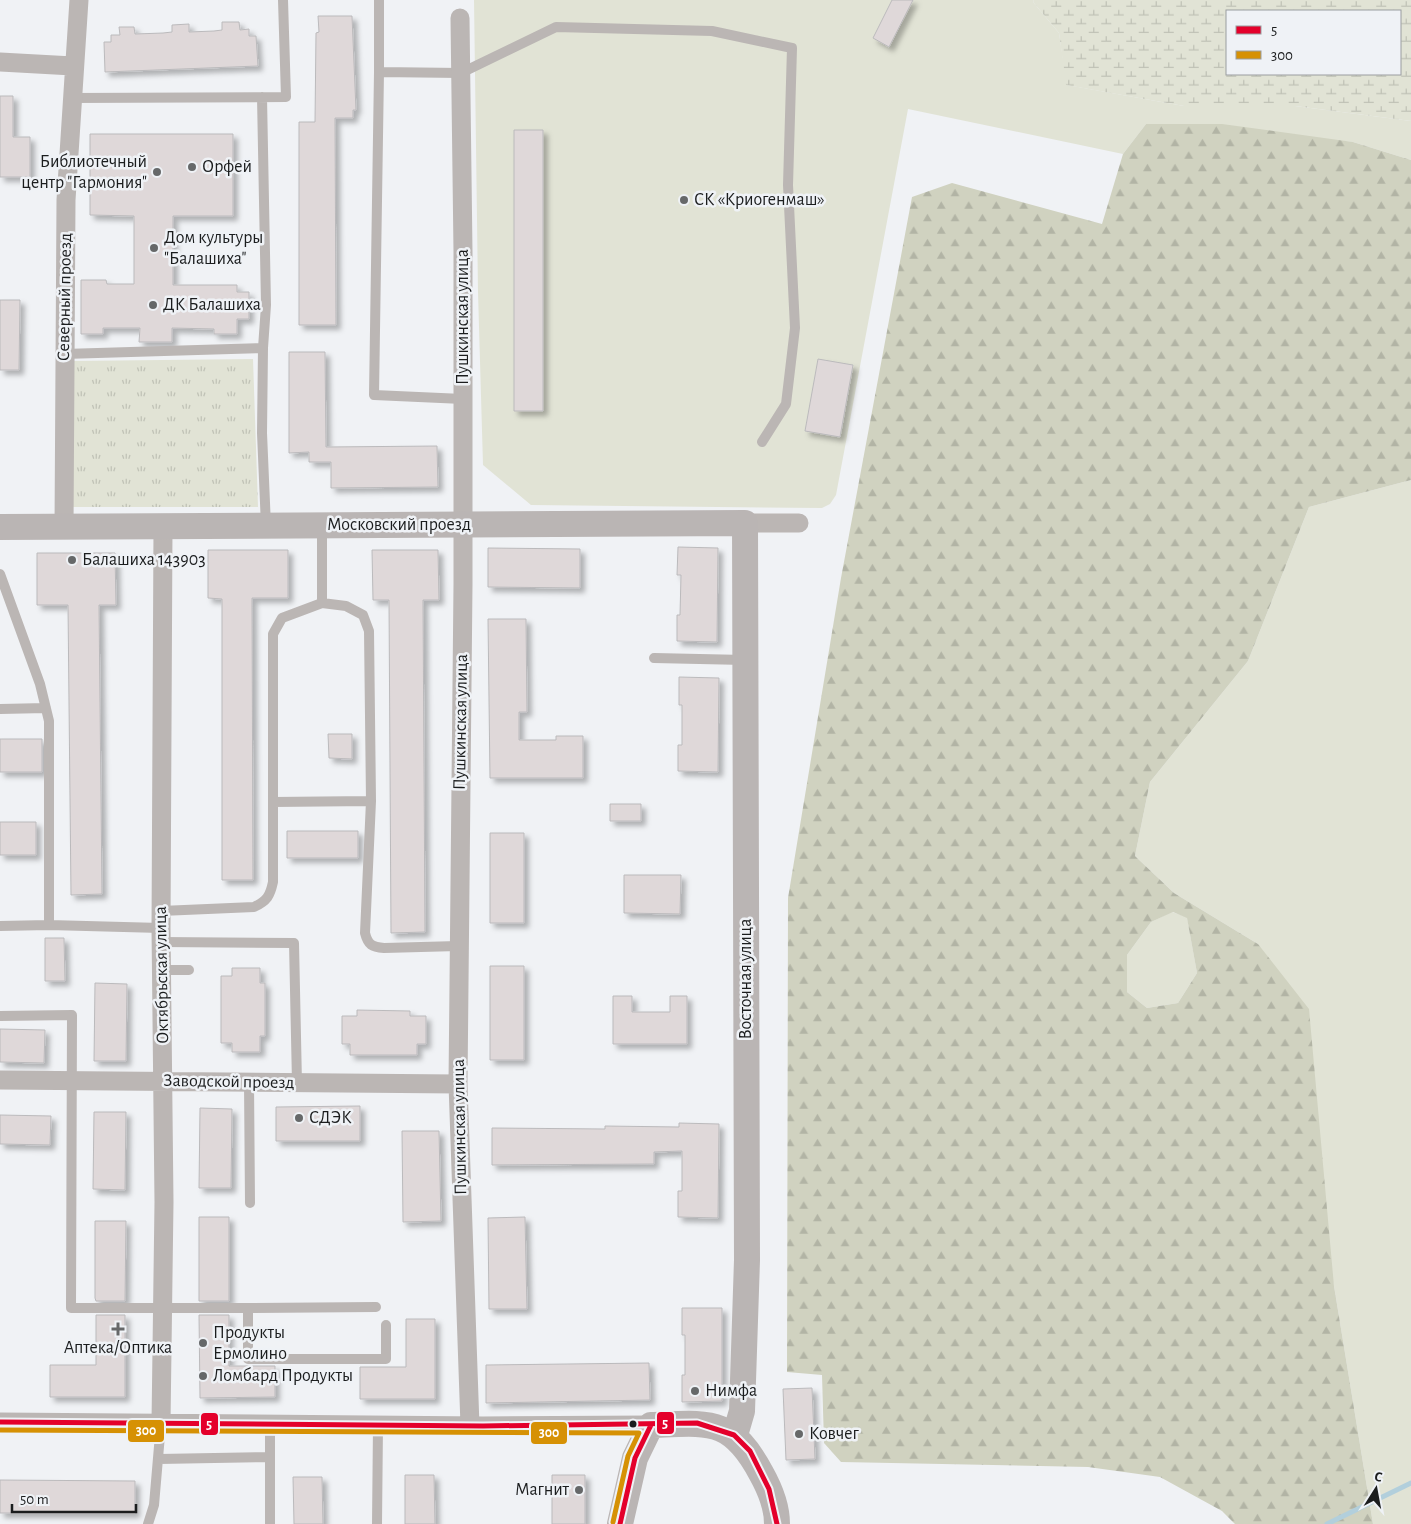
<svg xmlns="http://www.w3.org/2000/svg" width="1411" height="1524" viewBox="0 0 1411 1524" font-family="'Alegreya Sans',sans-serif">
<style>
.green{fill:#e1e3d5}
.forest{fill:url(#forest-firs);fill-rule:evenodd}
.wetland{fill:url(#wetland-marsh);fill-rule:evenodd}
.park{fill:url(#park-tufts)}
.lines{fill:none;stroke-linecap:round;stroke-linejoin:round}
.stream{stroke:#b2cfdc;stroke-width:5}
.building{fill:#dfd8d9;stroke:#bbbabc;filter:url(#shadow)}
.lane{stroke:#bbb6b4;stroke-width:10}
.street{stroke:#bbb6b4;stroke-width:19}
.secondary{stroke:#bab5b4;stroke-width:26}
.bus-1-casing{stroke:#eff2f6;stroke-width:9}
.bus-2-casing{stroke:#eff2f6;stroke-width:9}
.bus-1{stroke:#e4002b;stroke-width:5}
.bus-2{stroke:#d69104;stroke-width:5}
.poi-dot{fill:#666869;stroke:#eff2f6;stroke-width:2}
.bus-dot{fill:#1b1d1e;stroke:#eff2f6;stroke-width:2}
.labels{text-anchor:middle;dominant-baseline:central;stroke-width:5;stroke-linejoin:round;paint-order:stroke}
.poi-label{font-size:18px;fill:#1b1d1e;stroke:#eff2f6;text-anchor:start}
.street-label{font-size:18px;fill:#1b1d1e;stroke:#eff2f6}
.line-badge{stroke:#eff2f6;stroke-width:2}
.badge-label{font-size:14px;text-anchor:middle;font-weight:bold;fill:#fff}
</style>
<defs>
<pattern id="forest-firs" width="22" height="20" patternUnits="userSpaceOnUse" patternTransform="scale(1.25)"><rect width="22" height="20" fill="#d0d2c0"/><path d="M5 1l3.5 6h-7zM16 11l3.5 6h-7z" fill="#b2b4a5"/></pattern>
<pattern id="wetland-marsh" width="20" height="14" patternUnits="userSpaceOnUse" patternTransform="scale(1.25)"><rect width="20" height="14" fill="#e1e3d5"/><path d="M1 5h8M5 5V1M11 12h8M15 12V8" fill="none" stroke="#c0c2b6"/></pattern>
<pattern id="park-tufts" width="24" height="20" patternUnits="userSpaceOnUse" patternTransform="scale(1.25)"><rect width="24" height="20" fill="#e1e3d5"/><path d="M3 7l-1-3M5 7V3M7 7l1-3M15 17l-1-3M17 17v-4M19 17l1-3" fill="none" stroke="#c0c2b6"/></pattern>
<filter id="shadow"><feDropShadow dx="4.5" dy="4.5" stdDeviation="2.5" flood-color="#0004"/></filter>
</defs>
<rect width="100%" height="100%" fill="#f0f2f5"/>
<path class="green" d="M474,0H1034L1033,2L1059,33L1067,85L1184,106H1295L1411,121V160L1353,142L1146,124L1123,154L908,109L836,495L830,504L822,508L531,505L483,465L478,292Z
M1411,480V1524H1373L1334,1286L1258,944L1174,893L1135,856L1150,782L1248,661L1309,507Z
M1172,912L1187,917L1197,973L1178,1003L1147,1008L1127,992V955L1151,922Z"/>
<path class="forest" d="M1146,124H1222L1353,142L1411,160V480L1309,507L1248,661L1150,782L1135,856L1174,893L1258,944L1309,1009L1334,1286L1373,1524H1235L1222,1511L1160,1477L1088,1467L841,1462L824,1443L822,1375L787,1372L788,898L841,578L912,197L952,183L1102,224L1123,154ZM1173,912L1187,918L1197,973L1178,1003L1147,1008L1127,992V955L1151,922Z"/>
<path class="wetland" d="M1034,0H1411V121L1295,106H1184L1066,85L1059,33L1033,2ZM1227,11H1400V74H1227Z"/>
<path class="park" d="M253,359L258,507H72L71,361Z"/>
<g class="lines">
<path class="stream" d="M1327,1524L1411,1483"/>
</g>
<path class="building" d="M892,0H913L889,47L873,38Z
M318,16H352L356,110H353V118H335L336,325H299V122H315L316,33L319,32Z
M222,22H239L240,30L249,29V36H256L258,66L105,72L104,42H111V35H120L119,27H134L135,34L163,33L172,32V25L189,24V32L214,31L222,30Z
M0,96H13V137H30V177H0Z
M514,130H543V411H514Z
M90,134H233V216H173V285H237V292H249V319H237V334H214V329L172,328V342H139L140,328H103V334H81V280H106L107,284H134V216L90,215Z
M0,300H20L19,370H0Z
M289,352H325L326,447L437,446L438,487L331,488V462H309V452L289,453Z
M818,359L853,365L840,437L805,431Z
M678,547L718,548L717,642L677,641V615H680L681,575H677Z
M488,548L580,549V588L488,587Z
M208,550H288V598H252L253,880H222V599L208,598Z
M372,550H438L439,600H423L425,932L391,933L389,600H373Z
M37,553H115L116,605H99L102,894L71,895L68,605H37Z
M488,619H526L527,712H519V740H556V736H583V778H490Z
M679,677L719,678L718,772L678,771V745H682V705H679Z
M328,734H352V759L329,758Z
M0,739H42V772H0Z
M610,804H641V821H610Z
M0,822H36V855H0Z
M287,831H358V858H287Z
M490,833H524V923H490Z
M624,875H681L680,914L624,913Z
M45,938H64L65,981H45Z
M490,966H524V1060H490Z
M232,968H260V983H265V1036H260V1052H232V1043H221V976H232Z
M95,983L127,984L126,1061H94Z
M613,996H632V1012H670V996H687V1044H613Z
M357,1010L410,1011V1016H426V1044H417V1055H350V1044H342V1016H357Z
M0,1029L45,1030L44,1063L0,1062Z
M360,1106V1141H276V1107Z
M200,1108L232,1109L231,1188H199Z
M94,1112H126L125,1190L93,1189Z
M0,1115L51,1116L50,1145L0,1144Z
M679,1123L719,1124L718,1218L678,1217V1191H682V1151L654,1152V1164L492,1165V1128L605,1129V1126L679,1127Z
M402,1131H439L441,1221L403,1222Z
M199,1217H229V1301H199Z
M525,1217L527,1309H489L488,1218Z
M95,1221H126L125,1301H96L95,1298Z
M682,1308H722V1401L682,1402V1375H685V1335H682Z
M96,1315H125V1397H50V1365H96Z
M199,1315H229V1366H275V1397L200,1398Z
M406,1319H435V1399H360V1367H406Z
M649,1363L650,1400L486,1403V1365Z
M812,1388L815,1459L786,1460L783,1389Z
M405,1475H434L435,1524H405Z
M552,1475H585V1524H552Z
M293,1477H322L323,1524H294Z
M0,1480L135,1481V1513H0Z"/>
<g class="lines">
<path class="lane" d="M379,72V0
M262,97L266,305L263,348L262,433L266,526
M72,98L286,97L283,0
M64,354L263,348
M463,399L374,395L379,72L461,73L556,27L712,31L792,48L788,185L795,328L786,404L762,442
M322,526V603
M0,574L40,684L49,721V925L161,928
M654,658L745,660
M0,709L46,708
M273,802L371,801
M161,911L254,907C267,901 270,896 273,882V634L282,618L322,603L346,606L363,615L369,631L371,801L365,933C368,945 372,947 384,948L458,946
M0,926L49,925
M161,942L294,943L297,1083
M161,970H189
M0,1016L72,1015L71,1308H248V1359H386V1325
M249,1083L250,1203
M248,1308L376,1307
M270,1424V1524
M159,1459L270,1457
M148,1524L154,1505L161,1423
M377,1524L378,1425"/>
<path class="street" d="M460,18L463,252V584L458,1084L470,1426
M0,62L73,66
M745,523H799
M64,528L66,200L79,0
M0,1080L458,1084
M0,1422L483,1426L651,1425
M161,1423L164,1202L161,928L163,527"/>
<path class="secondary" d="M0,527L745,523L747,1260L742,1411L735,1435
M620,1524L635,1458L651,1425C709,1423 731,1417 761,1473C770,1489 777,1505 777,1524"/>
<defs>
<path id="bus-1" d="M0,1422L483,1426L697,1423L734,1435L750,1451L769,1489L777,1524
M620,1524L635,1458L651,1425"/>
<path id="bus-2" d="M0,1430L639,1433L628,1456L613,1522"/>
</defs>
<use href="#bus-1" class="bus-1-casing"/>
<use href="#bus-2" class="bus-2-casing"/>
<use href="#bus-1" class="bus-1"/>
<use href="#bus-2" class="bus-2"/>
</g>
<g class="poi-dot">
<circle cx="192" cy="167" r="5"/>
<circle cx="157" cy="172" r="5"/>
<circle cx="684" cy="200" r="5"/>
<circle cx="154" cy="248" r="5"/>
<circle cx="153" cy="305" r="5"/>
<circle cx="72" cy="560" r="5"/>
<circle cx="299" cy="1118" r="5"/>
<path d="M115.5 1321.5h5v5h5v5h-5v5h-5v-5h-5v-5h5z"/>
<circle cx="203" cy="1343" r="5"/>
<circle cx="203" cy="1376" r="5"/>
<circle cx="695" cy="1391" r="5"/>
<circle cx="799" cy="1434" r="5"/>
<circle cx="579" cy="1490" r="5"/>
</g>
<circle class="bus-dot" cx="633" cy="1424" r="4.5"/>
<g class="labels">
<g class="poi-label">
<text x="147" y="162" text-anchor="end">Библиотечный<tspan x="147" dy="21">центр "Гармония"</tspan></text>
<text x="202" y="167">Орфей</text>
<text x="694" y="200">СК «Криогенмаш»</text>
<text x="164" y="238">Дом культуры<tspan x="164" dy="21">"Балашиха"</tspan></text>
<text x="163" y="305">ДК Балашиха</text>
<text x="82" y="560">Балашиха 143903</text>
<text x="309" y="1118">СДЭК</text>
<text x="213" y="1333">Продукты<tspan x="213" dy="21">Ермолино</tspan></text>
<text x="118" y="1348" text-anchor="middle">Аптека/Оптика</text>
<text x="213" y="1376">Ломбард Продукты</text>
<text x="705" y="1391">Нимфа</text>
<text x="809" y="1434">Ковчег</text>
<text x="569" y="1490" text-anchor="end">Магнит</text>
</g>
<g class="street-label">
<text transform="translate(65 297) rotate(-89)">Северный проезд</text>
<text transform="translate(463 317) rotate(-90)">Пушкинская улица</text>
<text x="399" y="525">Московский проезд</text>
<text transform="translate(461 722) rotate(-89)">Пушкинская улица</text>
<text transform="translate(162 975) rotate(-91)">Октябрьская улица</text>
<text transform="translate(746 979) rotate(-90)">Восточная улица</text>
<text transform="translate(229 1082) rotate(1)">Заводской проезд</text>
<text transform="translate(460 1127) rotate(-91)">Пушкинская улица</text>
</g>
</g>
<g class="line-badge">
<rect x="656" y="1411" width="19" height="24" rx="5" fill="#e4002b"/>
<rect x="200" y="1412" width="19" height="24" rx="5" fill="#e4002b"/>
<rect x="127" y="1419" width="38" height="24" rx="5" fill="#d69104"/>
<rect x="530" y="1421" width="38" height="24" rx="5" fill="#d69104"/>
</g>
<g class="badge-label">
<text x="665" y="1428">5</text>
<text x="209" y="1429">5</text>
<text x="146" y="1435">300</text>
<text x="549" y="1437">300</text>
</g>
<rect x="1226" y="10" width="175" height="65" fill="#eff2f6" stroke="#9a9da0"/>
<rect x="1236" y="26" width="25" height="8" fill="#e4002b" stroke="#9a9da0"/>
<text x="1271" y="35" font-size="15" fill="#1b1d1e">5</text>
<rect x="1236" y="51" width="25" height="8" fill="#d69104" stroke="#9a9da0"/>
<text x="1271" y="60" font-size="15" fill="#1b1d1e">300</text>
<g transform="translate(1376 1489) rotate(11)" stroke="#eff2f6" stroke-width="4" paint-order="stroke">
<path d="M0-4L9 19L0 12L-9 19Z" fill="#1b1d1e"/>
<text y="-8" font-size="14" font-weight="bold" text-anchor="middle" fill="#1b1d1e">С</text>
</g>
<path d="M12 1504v8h124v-8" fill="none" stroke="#1b1d1e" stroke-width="2.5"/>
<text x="20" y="1504" font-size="15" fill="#1b1d1e" stroke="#eff2f6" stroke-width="4" paint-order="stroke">50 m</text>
</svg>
